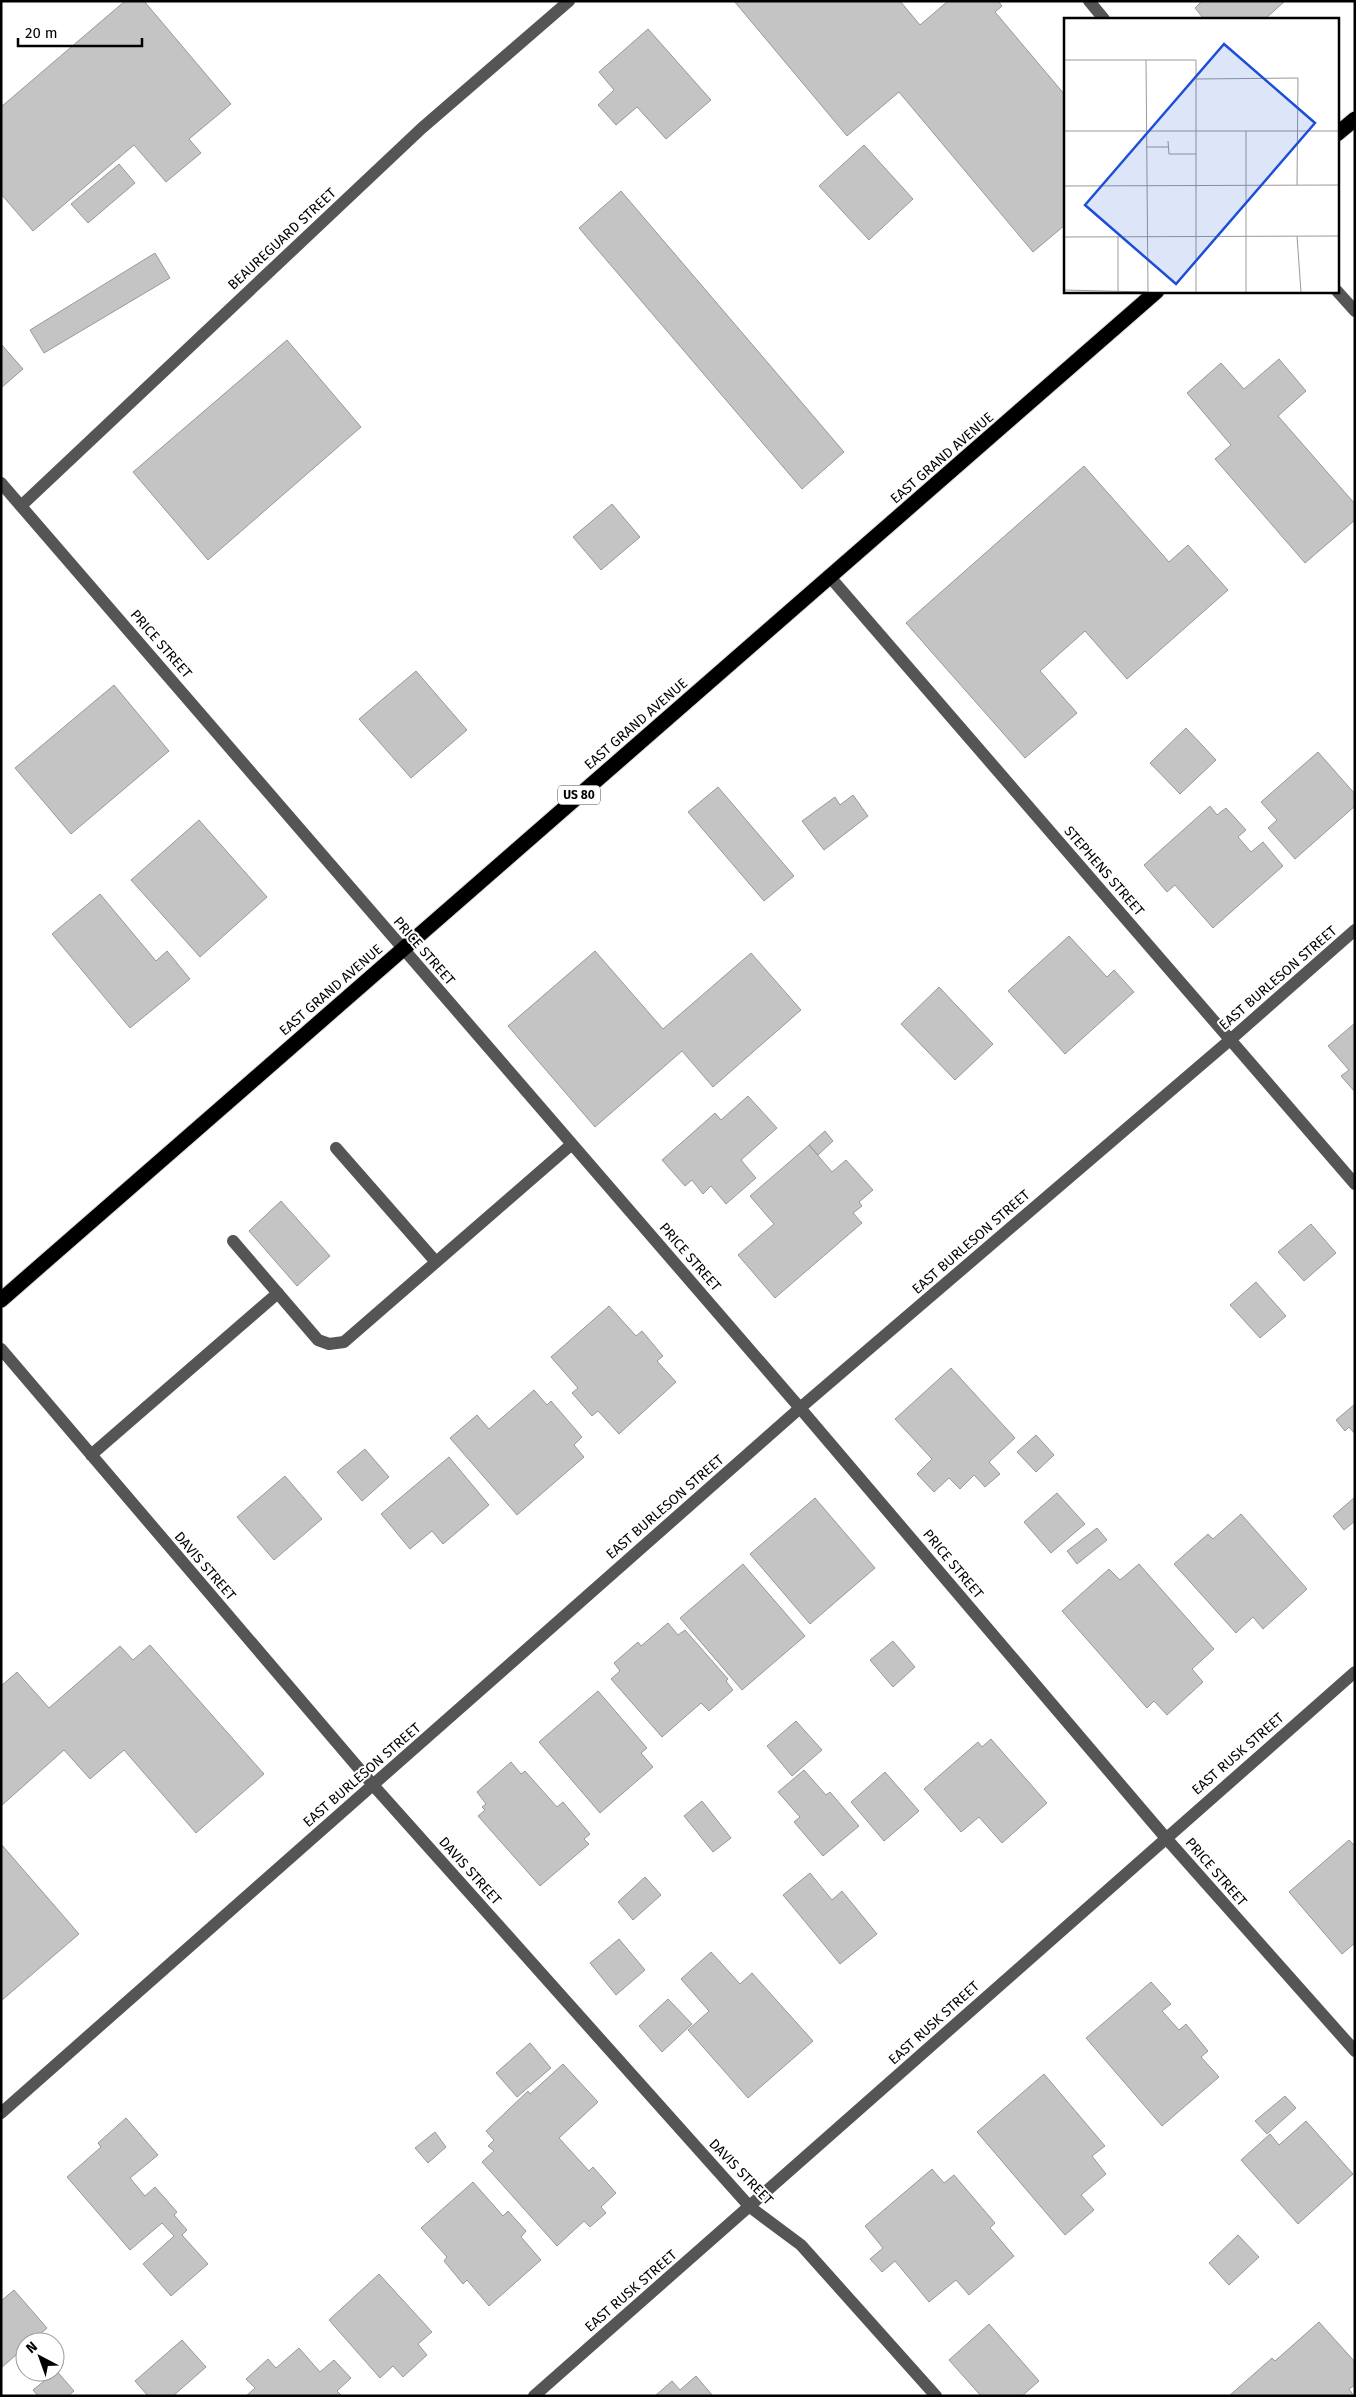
<svg xmlns="http://www.w3.org/2000/svg" width="1356" height="2397" viewBox="0 0 1356 2397" font-family="'Fira Sans',sans-serif">
<style>
.building{fill:#c4c4c4;stroke:#999}
.lines{fill:none;stroke-linecap:round;stroke-linejoin:round}
.highway-casing{stroke:#dbdbdb;stroke-width:17}
.minor{stroke:#555;stroke-width:12}
.highway{stroke:#000;stroke-width:15}
.labels{text-anchor:middle;dominant-baseline:central;stroke-width:4;stroke-linejoin:round;paint-order:stroke}
.shield{fill:#fff;stroke:#4c4c4c;stroke-width:1}
.shield-label{font-size:12px;font-weight:bold;fill:#000}
.street-label{font-size:14px;fill:#000;stroke:#fff}
.inset-road{fill:none;stroke:#999;stroke-width:1}
.view{fill:#1d4ed8;fill-opacity:0.15;stroke:#1d4ed8;stroke-width:2.5}
.inset-edge{fill:none;stroke:#000;stroke-width:2.5}
</style>
<rect width="100%" height="100%" fill="#fff"/>
<path class="building" d="M125,1H144L231,104L189,139L201,153L166,182L134,145L33,231L1,194V107Z
M734,1H900L920,25L948,1H998L1002,6L995,12L1065,95V225L1033,252L899,92L847,136Z
M1202,1H1285L1265,19H1204L1195,8Z
M648,29L711,100L666,139L637,107L616,125L598,105L614,90L599,72Z
M864,145L913,199L869,240L819,186Z
M119,164L135,183L88,223L71,204Z
M621,191L844,452L802,489L579,228Z
M155,253L170,278L44,353L30,330Z
M287,340L361,427L208,560L133,472Z
M1,344L23,369L1,388Z
M1279,359L1306,391L1278,416L1355,504V520L1305,563L1215,459L1231,445L1187,393L1221,363L1244,389Z
M1084,466L1169,562L1188,545L1228,590L1127,679L1085,631L1040,671L1077,713L1025,758L906,623Z
M612,504L640,537L601,570L573,537Z
M416,671L467,730L411,778L359,719Z
M114,685L169,751L71,834L15,768Z
M1186,728L1216,760L1180,794L1150,763Z
M1318,752L1355,794V806L1295,859L1268,828L1277,820L1261,802Z
M718,787L794,876L764,901L688,812Z
M853,795L868,816L824,850L802,821L835,797L840,805Z
M1210,806L1217,815L1226,808L1246,830L1238,837L1251,852L1263,842L1283,866L1213,928L1175,885L1167,892L1144,865Z
M199,820L267,897L200,957L131,880Z
M100,894L156,961L167,951L190,979L130,1028L52,934Z
M1069,936L1107,977L1114,970L1134,992L1065,1054L1008,991Z
M595,951L663,1029L751,953L801,1010L713,1087L682,1051L595,1127L508,1026Z
M939,987L993,1044L955,1080L901,1024Z
M1355,1023V1092L1341,1076L1349,1070L1328,1046Z
M748,1096L777,1128L741,1160L756,1178L726,1204L711,1186L703,1194L692,1180L685,1186L662,1160L715,1113L721,1120Z
M825,1131L833,1141L818,1155L809,1145Z
M809,1145L832,1172L846,1160L873,1190L859,1202L862,1206L853,1213L862,1223L775,1298L738,1255L774,1224L750,1196Z
M281,1201L330,1256L297,1286L249,1231Z
M1311,1224L1336,1253L1304,1281L1278,1252Z
M1256,1282L1286,1316L1260,1338L1230,1305Z
M609,1306L636,1336L642,1331L663,1356L657,1361L676,1382L619,1434L598,1411L592,1416L572,1393L578,1388L551,1357Z
M951,1368L1015,1438L989,1462L1000,1474L985,1487L974,1475L960,1489L949,1478L934,1492L917,1474L932,1459L895,1419Z
M534,1390L547,1405L551,1401L582,1437L574,1445L584,1457L517,1515L450,1438L477,1415L489,1429Z
M1355,1404V1434L1349,1427L1345,1431L1336,1420Z
M1036,1435L1054,1455L1036,1472L1017,1452Z
M365,1449L389,1477L362,1501L337,1472Z
M449,1457L489,1505L443,1544L432,1531L410,1549L381,1514Z
M285,1476L322,1519L274,1560L237,1517Z
M1057,1493L1085,1524L1051,1553L1024,1522Z
M1355,1497V1521L1344,1530L1333,1516Z
M815,1498L875,1568L810,1624L750,1554Z
M1241,1514L1307,1589L1263,1629L1253,1617L1236,1633L1174,1564L1208,1534L1213,1539Z
M1097,1528L1107,1540L1077,1564L1067,1551Z
M743,1564L805,1636L742,1690L680,1618Z
M1139,1564L1214,1649L1192,1669L1203,1682L1167,1715L1154,1701L1147,1708L1062,1611L1109,1569L1120,1580Z
M668,1623L678,1635L685,1630L728,1679L726,1681L733,1690L709,1711L701,1703L662,1737L611,1679L620,1671L614,1663L638,1642L641,1646Z
M893,1641L915,1667L893,1687L870,1660Z
M150,1645L264,1774L196,1833L124,1750L90,1779L64,1750L1,1806V1686L17,1672L49,1708L120,1646L133,1660Z
M598,1691L647,1748L641,1753L653,1767L600,1813L539,1742Z
M796,1721L822,1750L792,1776L767,1746Z
M991,1739L1047,1803L1002,1843L979,1817L961,1832L924,1789L978,1742L982,1747Z
M511,1762L521,1774L525,1771L557,1807L563,1802L590,1834L584,1839L589,1844L540,1886L478,1816L485,1810L482,1807L486,1804L477,1792Z
M804,1770L826,1795L830,1792L859,1826L823,1856L794,1822L800,1817L778,1792Z
M885,1772L919,1811L884,1841L851,1802Z
M702,1801L731,1838L713,1852L684,1816Z
M1349,1840L1355,1846V1943L1342,1954L1289,1892Z
M1,1844L79,1934L1,2001Z
M810,1873L832,1900L842,1891L877,1934L840,1964L783,1895Z
M645,1877L661,1895L633,1920L618,1902Z
M619,1939L645,1970L616,1995L590,1963Z
M711,1952L740,1984L752,1973L813,2041L748,2098L688,2030L709,2011L681,1979Z
M1151,1982L1171,2004L1162,2011L1179,2030L1186,2024L1208,2051L1201,2057L1219,2077L1162,2126L1086,2038Z
M668,1999L692,2024L662,2052L639,2026Z
M530,2043L551,2068L517,2097L496,2073Z
M563,2064L598,2102L559,2138L589,2171L593,2167L616,2193L601,2207L606,2213L590,2227L584,2221L557,2246L482,2162L494,2151L488,2146L494,2140L486,2131L528,2091L530,2094Z
M1044,2074L1105,2146L1092,2156L1106,2174L1081,2195L1094,2210L1065,2235L977,2132Z
M1285,2096L1296,2108L1267,2134L1255,2121Z
M126,2118L158,2155L130,2178L145,2196L155,2187L177,2212L174,2215L187,2230L182,2235L208,2264L171,2296L143,2264L174,2236L162,2223L130,2250L67,2177L101,2147L98,2143Z
M1306,2121L1353,2174L1298,2224L1241,2160L1270,2134L1279,2145Z
M435,2132L446,2147L428,2163L415,2148Z
M932,2169L944,2183L954,2175L995,2223L990,2228L1014,2256L969,2295L956,2280L929,2302L895,2261L882,2272L870,2259L883,2248L865,2226Z
M473,2182L503,2216L508,2211L526,2231L521,2237L541,2260L489,2306L467,2280L463,2284L444,2261L447,2257L421,2228Z
M1238,2235L1259,2257L1229,2285L1209,2263Z
M379,2274L432,2332L418,2344L427,2355L403,2377L393,2366L380,2378L329,2320Z
M14,2290L47,2328L37,2337L41,2342H25V2365L16,2355L1,2368V2301Z
M1319,2322L1355,2362V2385L1349,2389L1354,2396H1229L1272,2358L1275,2361Z
M989,2324L1039,2381L1022,2396H981L949,2360Z
M182,2340L206,2367L173,2396H148L135,2381Z
M299,2348L320,2372L334,2360L351,2378L337,2391L342,2396H246L255,2388L246,2379L268,2359L276,2368Z
M55,2369L74,2391L68,2396H38L33,2390L55,2372Z
M696,2376L713,2396H655L672,2381L680,2390Z"/>
<g class="lines">
<defs>
<path id="highway" d="M1337,134L1355,119
M1,1300L1157,291"/>
</defs>
<use href="#highway" class="highway-casing"/>
<path class="minor" d="M1089,1L1104,19
M1337,291L1355,311
M1,483L800,1408L1165,1837L1355,2051
M22,505L422,128L569,1
M830,577L1355,1184
M336,1148L436,1262
M233,1241L318,1340L329,1344L344,1342L572,1144
M1,1349L373,1785L750,2207L801,2245L936,2396
M91,1455L278,1293
M1,2113L800,1408L1230,1040L1355,930
M534,2396L1355,1672"/>
<use href="#highway" class="highway"/>
</g>
<g class="labels">
<rect class="shield" x="558" y="785.5" width="42" height="19" rx="4"/>
<g class="shield-label">
<text x="579" y="795">US 80</text>
</g>
<g class="street-label">
<text transform="translate(282 239) rotate(-43)">BEAUREGUARD STREET</text>
<text transform="translate(942 458) rotate(-41)">EAST GRAND AVENUE</text>
<text transform="translate(161 644) rotate(49)">PRICE STREET</text>
<text transform="translate(636 724) rotate(-41)">EAST GRAND AVENUE</text>
<text transform="translate(1104 871) rotate(49)">STEPHENS STREET</text>
<text transform="translate(424 951) rotate(49)">PRICE STREET</text>
<text transform="translate(1278 978) rotate(-41)">EAST BURLESON STREET</text>
<text transform="translate(331 990) rotate(-41)">EAST GRAND AVENUE</text>
<text transform="translate(971 1242) rotate(-41)">EAST BURLESON STREET</text>
<text transform="translate(690 1257) rotate(49)">PRICE STREET</text>
<text transform="translate(665 1507) rotate(-41)">EAST BURLESON STREET</text>
<text transform="translate(953 1564) rotate(50)">PRICE STREET</text>
<text transform="translate(205 1566) rotate(49)">DAVIS STREET</text>
<text transform="translate(1238 1754) rotate(-41)">EAST RUSK STREET</text>
<text transform="translate(362 1775) rotate(-41)">EAST BURLESON STREET</text>
<text transform="translate(470 1871) rotate(48)">DAVIS STREET</text>
<text transform="translate(1216 1872) rotate(49)">PRICE STREET</text>
<text transform="translate(934 2023) rotate(-42)">EAST RUSK STREET</text>
<text transform="translate(741 2172) rotate(46)">DAVIS STREET</text>
<text transform="translate(631 2291) rotate(-41)">EAST RUSK STREET</text>
</g>
</g>
<g transform="translate(1064 18)">
<rect width="275" height="275" fill="#fff"/>
<path class="inset-road" d="M0,42H132V274M82,42L84,274M132,61L234,60L233,167M0,113H275M104,123L105,136H132M82,129H104M0,168L275,167M54,218V274M233,218L237,274M0,219L275,218M0,272L83,274M182,274V113"/>
<path class="view" d="M160,26L251,105L112,266L21,187Z"/>
<rect width="275" height="275" class="inset-edge"/>
</g>
<rect width="1356" height="2397" fill="none" stroke="#000000" stroke-width="5"/>
<g transform="translate(40 2357) rotate(319)"><circle r="24" fill="#ffffff" stroke="#999999"/>
<path d="M0-4L9 19L0 12L-9 19Z" fill="#000000"/>
<text y="-8" font-size="14" font-weight="bold" text-anchor="middle" fill="#000000">N</text>
</g>
<path d="M18 38v8h124v-8" fill="none" stroke="#000000" stroke-width="2.5"/>
<text x="25" y="38" font-size="15" fill="#000000" stroke="#ffffff" stroke-width="4" paint-order="stroke">20 m</text>
</svg>
